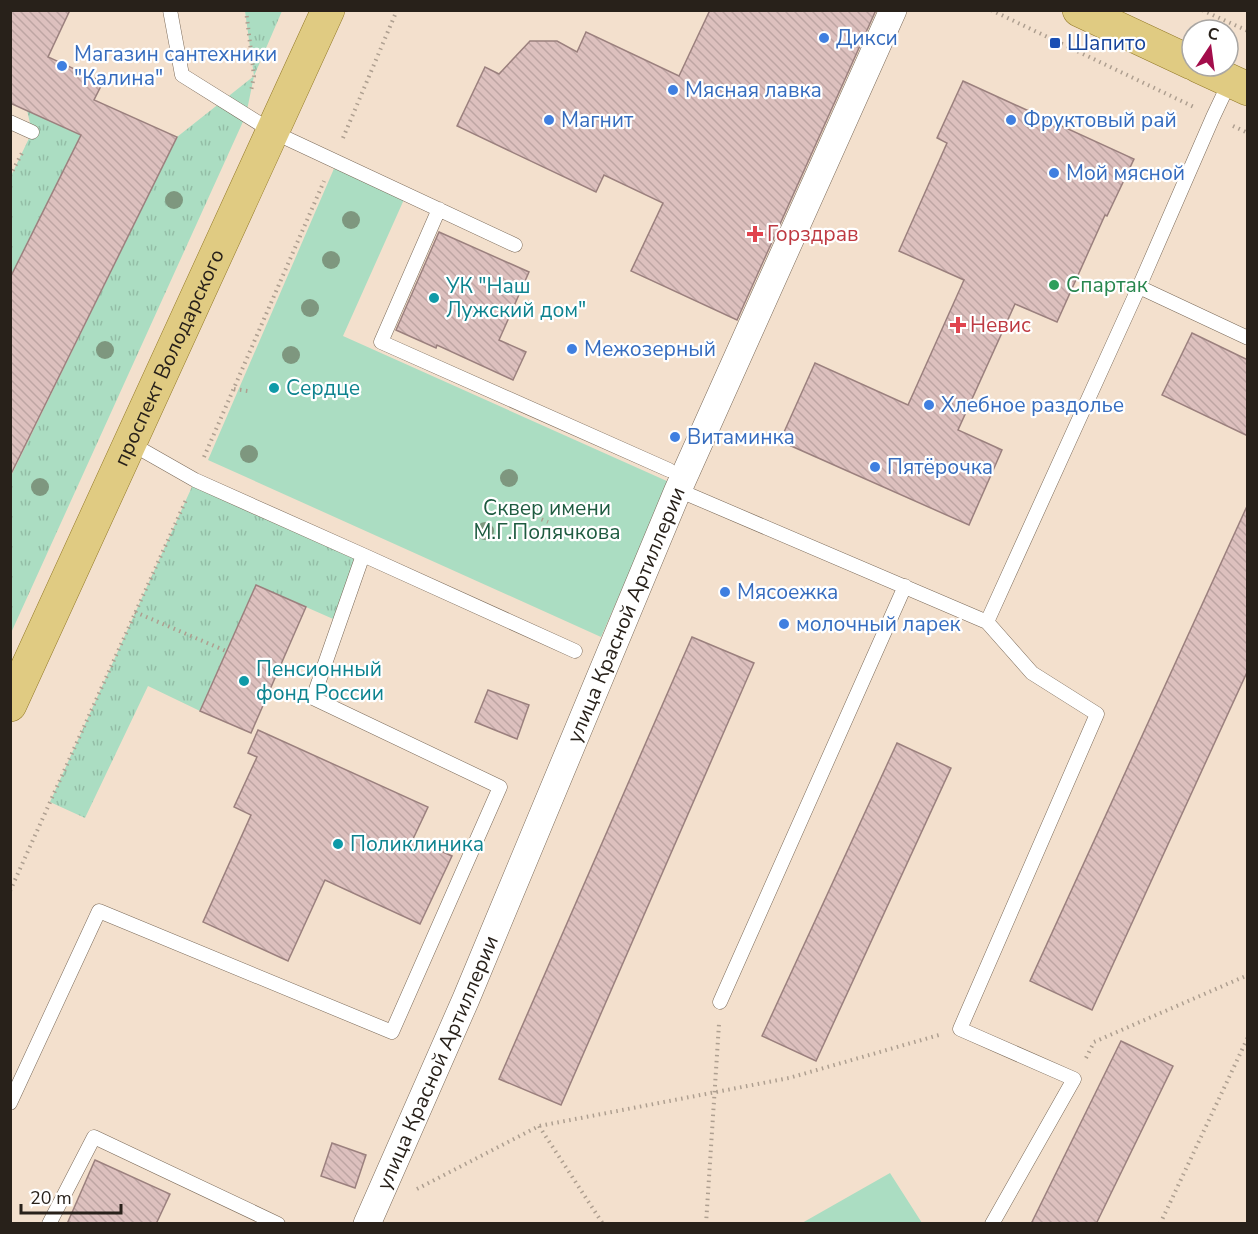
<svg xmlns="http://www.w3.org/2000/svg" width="1258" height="1234" viewBox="0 0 1258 1234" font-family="'Nunito Sans',sans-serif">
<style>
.grass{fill:url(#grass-tufts)}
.green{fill:#abddc2}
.building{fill:url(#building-back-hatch);stroke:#9b807e;stroke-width:1.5}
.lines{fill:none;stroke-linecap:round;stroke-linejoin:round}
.lane-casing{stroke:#7a6958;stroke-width:15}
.street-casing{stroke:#7a6958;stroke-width:28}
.primary-casing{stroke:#927927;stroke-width:34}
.path{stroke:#ae9f90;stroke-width:4;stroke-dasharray:1.5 4.5;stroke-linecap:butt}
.lane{stroke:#fff;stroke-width:14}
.street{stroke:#fff;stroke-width:27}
.primary{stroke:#e0cb82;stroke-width:33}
.tree{fill:#7e977f}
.shop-dot{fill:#3f7fe0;stroke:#fff;stroke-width:2}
.transit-dot{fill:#1a4fb4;stroke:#fff;stroke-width:2}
.health-dot{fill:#e0444e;stroke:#fff;stroke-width:2}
.leisure-dot{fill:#2e9e5b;stroke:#fff;stroke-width:2}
.culture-dot{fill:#0f9aa8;stroke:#fff;stroke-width:2}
.labels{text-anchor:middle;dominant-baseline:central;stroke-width:4.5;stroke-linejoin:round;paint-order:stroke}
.shop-label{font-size:21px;fill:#366cbe;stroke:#fff;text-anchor:start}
.transit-label{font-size:21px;fill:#164399;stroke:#fff;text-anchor:start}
.health-label{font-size:21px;fill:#be3a42;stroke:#fff;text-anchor:start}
.leisure-label{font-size:21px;fill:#27864d;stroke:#fff;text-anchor:start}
.culture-label{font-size:21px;fill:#0d838f;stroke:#fff;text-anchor:start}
.street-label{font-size:21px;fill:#28211a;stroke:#fff}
.park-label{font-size:21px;fill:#1e5b40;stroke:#fff}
</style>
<defs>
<pattern id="grass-tufts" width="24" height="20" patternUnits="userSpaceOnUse" patternTransform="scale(1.5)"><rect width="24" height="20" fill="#abddc2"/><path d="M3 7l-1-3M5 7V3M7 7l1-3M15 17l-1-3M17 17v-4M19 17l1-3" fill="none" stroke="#93bda6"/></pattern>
<pattern id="building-back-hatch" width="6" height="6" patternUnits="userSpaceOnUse" patternTransform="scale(1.5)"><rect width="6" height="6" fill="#ddc0be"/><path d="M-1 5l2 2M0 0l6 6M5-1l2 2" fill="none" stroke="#bea5a3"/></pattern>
</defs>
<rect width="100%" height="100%" fill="#f3e0cd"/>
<path class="grass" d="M245,11H282L254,76L246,115L11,633V476L177,137L254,76Z
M27,110L81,135L11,278V176L32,132Z
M195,480L363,555L340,622L256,585L200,711L148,686L85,818L50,802Z"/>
<path class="green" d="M336,164L406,195L343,336L669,482L601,637L208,460Z
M890,1173L922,1223H802Z"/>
<path class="building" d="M10,10H70L48,57L103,82L94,100L177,137L10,476V278L81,135L10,103Z
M710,10H876L737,320L631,271L663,203L604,175L596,192L457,126L485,67L499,74L530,41H557L577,52L586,32L679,76Z
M963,81L1134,159L1107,216L1105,215L1057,322L1015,304L958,430L1002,450L969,525L780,441L815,363L908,405L964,280L899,251L947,143L937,138Z
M439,232L529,272L499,340L526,352L513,380L437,345L436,348L396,330Z
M1192,333L1248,360V436L1162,395Z
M1248,504V670L1092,1010L1030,981Z
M256,585L306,607L251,733L200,711Z
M692,637L754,663L561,1105L499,1079Z
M488,690L529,705L517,739L475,722Z
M258,730L428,807L413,839L452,856L420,924L325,880L288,961L203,922L251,815L234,807L257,757L248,753Z
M897,743L951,768L816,1061L762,1036Z
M1121,1041L1173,1066L1096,1224H1031Z
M332,1143L366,1155L355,1188L321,1176Z
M95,1160L170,1194L156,1224H67Z"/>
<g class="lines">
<defs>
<path id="lane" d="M170,10L182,75L273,132L515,245
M10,122L32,132
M439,209L381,342L669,470
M1139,287L1248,338
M678,490L987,622L1032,673L1097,714L960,1029L1074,1079L992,1224
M363,555L575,651
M987,622L1139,287L1213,117L1230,81
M720,1002L905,586
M10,1103L99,911L392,1032L500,787L313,698L363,555L195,480L130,443
M49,1224L94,1137L278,1224"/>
<g id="street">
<path id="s1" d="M367,1224L466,999L678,490L893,10"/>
</g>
<g id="primary">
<path d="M1079,10L1192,63"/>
<path d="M1198,66L1248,89"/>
<path id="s2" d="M10,705L328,10"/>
</g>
</defs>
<use href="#lane" class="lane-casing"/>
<use href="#street" class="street-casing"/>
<use href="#primary" class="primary-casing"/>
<path class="path" d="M246,10L254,76L251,91
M991,10L1194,107
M1202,10L1248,31
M1233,126L1248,133
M343,138L397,10
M10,176L23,151
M234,389L248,391
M204,457L324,181
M536,517L548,522
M135,612L226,651
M10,891L186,500
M1086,1058L1094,1042L1248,975
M539,1126L603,1224
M417,1189L539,1126L789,1078L939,1035
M706,1224L719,1024
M1160,1224L1248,1037"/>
<use href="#lane" class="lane"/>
<use href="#street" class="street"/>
<use href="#primary" class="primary"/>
</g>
<g class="tree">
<circle cx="174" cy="200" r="9"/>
<circle cx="351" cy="220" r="9"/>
<circle cx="331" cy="260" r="9"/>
<circle cx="310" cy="308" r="9"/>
<circle cx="105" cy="350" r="9"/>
<circle cx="291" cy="355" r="9"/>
<circle cx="249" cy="454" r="9"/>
<circle cx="509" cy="478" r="9"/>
<circle cx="40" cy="487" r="9"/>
<circle cx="485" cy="531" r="9"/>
</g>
<g class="shop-dot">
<circle cx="824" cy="38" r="6"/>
<circle cx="62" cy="66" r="6"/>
<circle cx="673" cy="90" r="6"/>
<circle cx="549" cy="120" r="6"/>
<circle cx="1011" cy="120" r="6"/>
<circle cx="1054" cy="173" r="6"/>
<circle cx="572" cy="349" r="6"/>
<circle cx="929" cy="405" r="6"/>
<circle cx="675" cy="437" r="6"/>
<circle cx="875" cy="467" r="6"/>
<circle cx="725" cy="592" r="6"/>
<circle cx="784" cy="624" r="6"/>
</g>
<rect class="transit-dot" x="1049" y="37" width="12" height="12" rx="3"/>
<g class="health-dot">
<path d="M752 225h6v6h6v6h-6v6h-6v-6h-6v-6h6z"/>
<path d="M955 316h6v6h6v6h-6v6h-6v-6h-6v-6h6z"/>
</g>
<circle class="leisure-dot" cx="1054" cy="285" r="6"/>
<g class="culture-dot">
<circle cx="434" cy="298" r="6"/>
<circle cx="274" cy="388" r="6"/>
<circle cx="244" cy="681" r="6"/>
<circle cx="338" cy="844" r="6"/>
</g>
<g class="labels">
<g class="shop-label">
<text x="836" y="38">Дикси</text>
<text x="74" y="54">Магазин сантехники<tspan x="74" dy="24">"Калина"</tspan></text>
<text x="685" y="90">Мясная лавка</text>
<text x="561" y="120">Магнит</text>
<text x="1023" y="120">Фруктовый рай</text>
<text x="1066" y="173">Мой мясной</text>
<text x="584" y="349">Межозерный</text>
<text x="941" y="405">Хлебное раздолье</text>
<text x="687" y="437">Витаминка</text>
<text x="887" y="467">Пятёрочка</text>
<text x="737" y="592">Мясоежка</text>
<text x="796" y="624">молочный ларек</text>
</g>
<g class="transit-label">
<text x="1067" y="43">Шапито</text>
</g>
<g class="health-label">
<text x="767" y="234">Горздрав</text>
<text x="970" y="325">Невис</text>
</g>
<g class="leisure-label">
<text x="1066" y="285">Спартак</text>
</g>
<g class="culture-label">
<text x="446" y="286">УК "Наш<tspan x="446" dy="24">Лужский дом"</tspan></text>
<text x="286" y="388">Сердце</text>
<text x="256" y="669">Пенсионный<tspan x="256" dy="24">фонд России</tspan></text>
<text x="350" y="844">Поликлиника</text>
</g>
<g class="street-label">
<text stroke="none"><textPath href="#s2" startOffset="382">проспект Володарского</textPath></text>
<text stroke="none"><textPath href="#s1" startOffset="662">улица Красной Артиллерии</textPath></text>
<text stroke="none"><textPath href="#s1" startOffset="176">улица Красной Артиллерии</textPath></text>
</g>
<g class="park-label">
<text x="547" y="508">Сквер имени<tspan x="547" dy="24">М.Г.Полячкова</tspan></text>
</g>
</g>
<rect width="1258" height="1234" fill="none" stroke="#28211a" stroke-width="24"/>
<g transform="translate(1210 48) rotate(13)"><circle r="28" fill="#ffffff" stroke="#a9a6a3" stroke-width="1.5"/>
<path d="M0-4.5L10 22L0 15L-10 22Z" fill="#a30d4b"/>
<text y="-9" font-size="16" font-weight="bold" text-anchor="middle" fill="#28211a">С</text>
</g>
<path d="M21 1204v9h100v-9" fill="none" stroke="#28211a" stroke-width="3"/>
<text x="30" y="1204" font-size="18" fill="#28211a" stroke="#ffffff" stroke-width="4.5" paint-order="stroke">20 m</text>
</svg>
